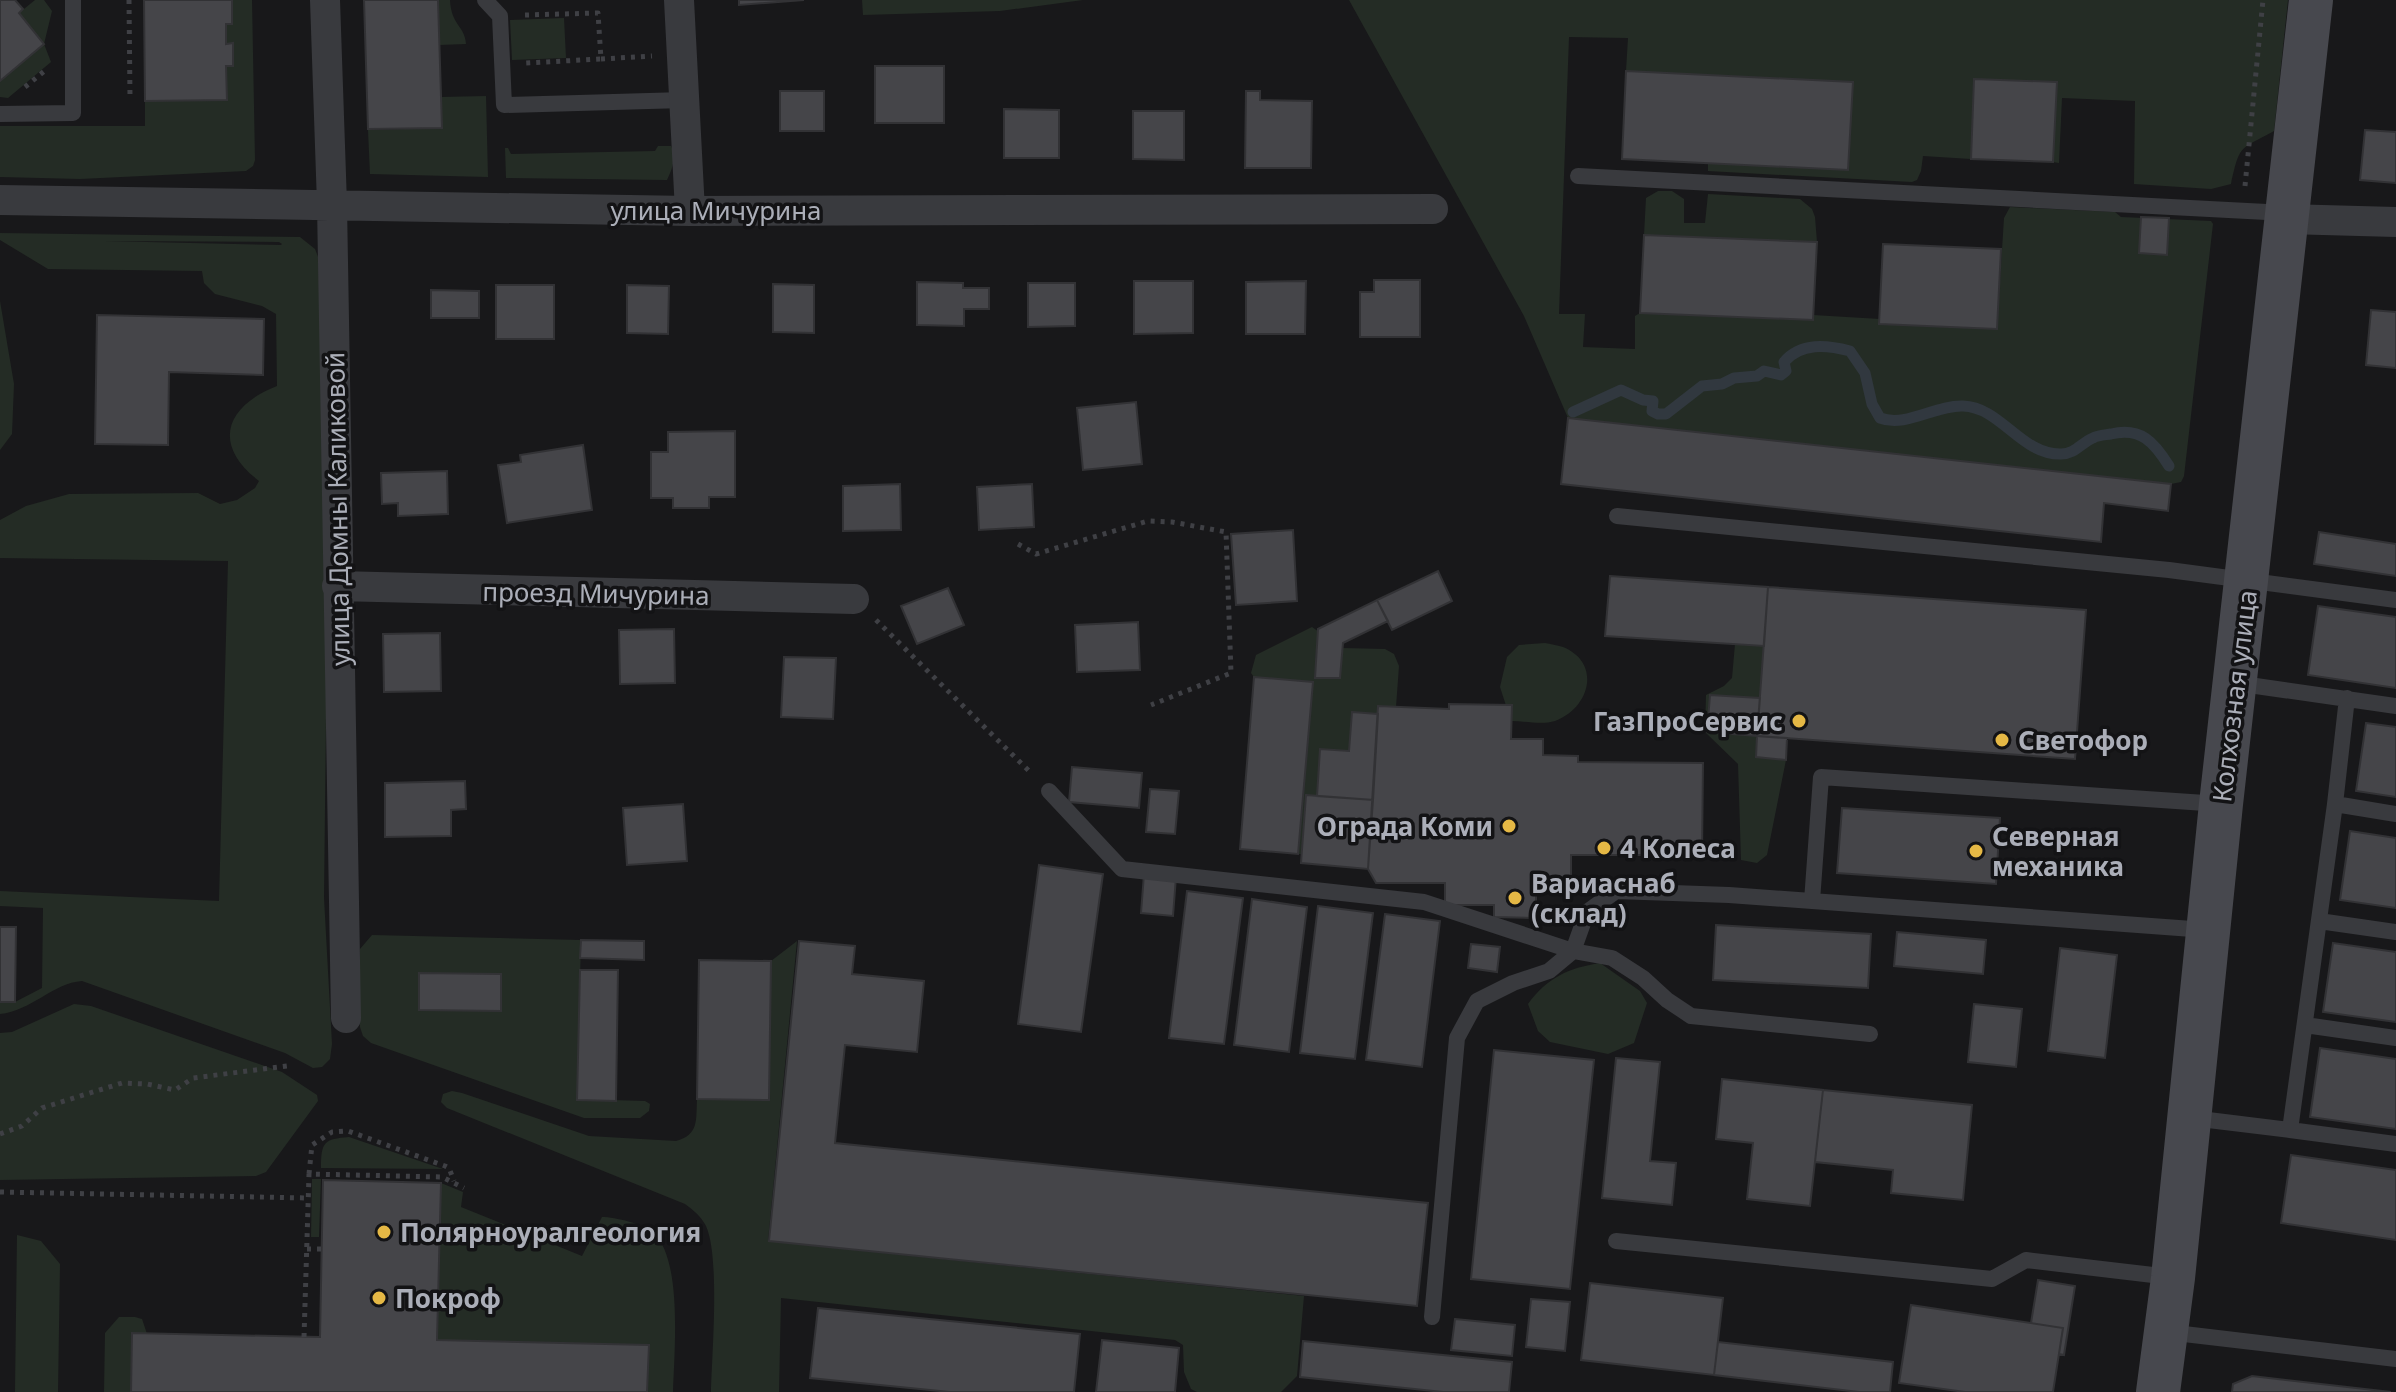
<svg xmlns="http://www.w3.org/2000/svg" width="2396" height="1392" viewBox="0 0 2396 1392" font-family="'Noto Sans',sans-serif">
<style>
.green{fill:#242c25;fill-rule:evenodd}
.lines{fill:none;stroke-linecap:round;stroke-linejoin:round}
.stream{stroke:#31383f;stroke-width:11}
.building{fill:#454549;stroke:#323235;stroke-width:2}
.path{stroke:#3f4045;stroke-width:5;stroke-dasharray:4 6;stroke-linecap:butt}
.lane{stroke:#393a3e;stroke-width:16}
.street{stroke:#393a3e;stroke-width:30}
.secondary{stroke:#47484e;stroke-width:44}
.poi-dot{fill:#e5b845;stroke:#131315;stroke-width:3}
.labels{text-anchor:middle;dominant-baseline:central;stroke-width:7;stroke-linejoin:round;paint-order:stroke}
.street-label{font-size:26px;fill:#abaeb8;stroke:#131315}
.poi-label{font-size:26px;font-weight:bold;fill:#abaeb8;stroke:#131315;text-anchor:start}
</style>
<rect width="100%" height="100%" fill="#18181a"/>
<path class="green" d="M35,0H44L52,11L44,44L51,62L8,98L0,97V81L44,44L19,13Z
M232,0H252L255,160L253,166L246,171L80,179L0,177V126H145V101L226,100V66L232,43L226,44V24L232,23Z
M438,0H450C451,25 465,26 466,44L439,45Z
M862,0H1083L1000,11L863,15Z
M1349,0H2288L2274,131C2240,150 2240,143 2231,184L2211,189L2134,184L2135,101L2062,98L2059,163L2053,162L2056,82L1975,79L1971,159L1923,156L1921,171L1917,180L1912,182L1708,171V163L1848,170L1853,82L1626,71L1628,38L1569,37L1559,314H1585L1583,347L1635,349V316L1640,313L1813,320V315L1880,319V324L1997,329L2004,218L2010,207L2115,212L2121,217L2211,221L2213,224L2184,476L2181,482L2171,484L1568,418L1524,316Z
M564,18L566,58L512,60L510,20Z
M486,96L488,177L370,174L368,130L441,128V97Z
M658,146H671C677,158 672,169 667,180L506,178L505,148H508L511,154L655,151Z
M1658,191H1672L1684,199V223H1705L1708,194L1800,199L1812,209L1815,217L1817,242L1644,235L1646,198Z
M0,233L300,237L315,249L320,262L328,540L324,898L332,1044L330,1059L322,1067L313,1068L285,1053L82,981C53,983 31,1011 0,1014V1002H15L42,988L43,908L0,906V891L219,901L228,561L0,558V520L26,506L69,494L198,493L220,504L237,500L255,488L259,481C211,444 226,406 277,386L276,314L262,306L215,294L204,283L202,271L48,269L0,240ZM104,241L279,242L282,244L281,245Z
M0,301L14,384L12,434L0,450Z
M1312,627L1342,648L1385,649L1394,654L1399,666L1396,707L1379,706L1378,714L1352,712L1349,751L1320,750L1317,796H1306L1302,854H1298L1313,682L1254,677L1251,673L1256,655Z
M1545,643C1550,644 1557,645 1563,647C1602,663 1590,708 1555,721C1542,725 1525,721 1511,721L1500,687L1507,657L1519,645Z
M1735,644L1764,646L1756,757L1786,760L1767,855L1757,863L1741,860L1738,764L1705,732L1706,695L1724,686L1732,678Z
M372,935L581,940L577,1099L645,1101L650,1104L649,1111L640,1118H584L371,1043L363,1036L360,1027V949Z
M797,941L768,1241L1304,1296L1297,1376L1281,1392H1197L1191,1389L1184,1372L1183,1345L1175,1340L781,1298L779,1392H711C712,1353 720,1257 706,1226C701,1216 693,1210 685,1204L447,1108L441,1102L443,1094L452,1091L462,1093L589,1136L676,1141C699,1135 696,1120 697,1099L769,1100L771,961Z
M1600,963L1640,991L1647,1003L1634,1043L1608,1054L1550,1042L1538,1031L1528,1004C1547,978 1568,968 1600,963Z
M74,1004L91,1006L282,1072L317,1095L318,1101L266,1172L256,1176L0,1180V1033L12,1032Z
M349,1137L443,1169L321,1168C321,1142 324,1139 349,1137Z
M312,1179H321L319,1237H311Z
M441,1183L463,1192L461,1207L582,1256L602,1217C615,1217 644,1224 654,1233C683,1262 674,1353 673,1392H647L649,1346L437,1340Z
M17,1235L41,1241L60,1264L58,1392H15Z
M119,1317H135L142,1319L147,1334H132L131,1392H104L105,1333Z"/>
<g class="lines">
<path class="stream" d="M1573,412L1621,390L1643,400L1653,401L1652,411L1658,414H1666L1702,386L1722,384L1734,378L1757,376L1764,371L1781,375L1786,371L1784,362C1801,342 1827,345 1850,351L1865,373L1872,404L1880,418C1906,428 1935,405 1963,406C2001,407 2021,455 2061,454C2075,454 2081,443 2093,438C2098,435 2105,435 2111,434C2141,427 2154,442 2169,466"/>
</g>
<path class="building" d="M0,0H15L23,9L19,13L44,44L0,81Z
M144,0H232V24H226V44L233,43V66H226L227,100L145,101Z
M364,0H438L442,128L368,129Z
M739,0H804L739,5Z
M875,66H944V123H875Z
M1626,71L1853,82L1848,170L1622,159Z
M1974,79L2057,82L2053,162L1971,159Z
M780,91H824V131H780Z
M1246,91H1260V100L1312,101L1311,168H1245Z
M1004,109L1059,110V158H1004Z
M1133,111H1184V160L1133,159Z
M2365,130L2396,132V183L2360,180Z
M2141,217L2169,218L2167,255L2139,253Z
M1644,235L1817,242L1813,320L1640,313Z
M1883,244L2001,249L1997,329L1879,324Z
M1374,280H1420V337H1360V292H1374Z
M1134,281H1193V333L1134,334Z
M1306,281L1305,334H1246V282Z
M917,282L963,283V288H989V309H964V326L917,325Z
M1028,283H1075V326L1028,327Z
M773,284L814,285V333L773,332Z
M496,285H554V339H496Z
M627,285L669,286L668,334L627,333Z
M431,290L479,291V318H431Z
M2371,310L2396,312V368L2366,365Z
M97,315L264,319L263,375L169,372L168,445L95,444Z
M1136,402L1142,464L1083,470L1077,408Z
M1568,418L2171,484L2168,511L2104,503L2101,542L1561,484Z
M735,431V497H709V508H673V498H651V452H668V432Z
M583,445L592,510L507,523L498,465L521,462L520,455Z
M447,471L448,514L398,516V503L382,504L381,473Z
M900,484L901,530L843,531V486Z
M1032,484L1034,527L979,530L977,487Z
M1293,530L1297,601L1236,605L1231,534Z
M2319,532L2396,544V576L2314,564Z
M1438,571L1452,601L1392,630L1377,600Z
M1610,576L1768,587L1764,646L1605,636Z
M1768,587L2086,610L2075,759L1757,736Z
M948,588L964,625L917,644L901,606Z
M1377,600L1388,621L1343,643L1340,678H1315L1318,629Z
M2318,606L2396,617V688L2308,675Z
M1138,622L1140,670L1077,672L1075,625Z
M674,629L675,683L620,684L619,630Z
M440,633L441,691L384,692L383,634Z
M784,657L836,658L833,719L781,717Z
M1254,677L1313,682L1298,854L1240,849Z
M1710,695L1760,698L1757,736L1707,732Z
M1449,704L1512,705L1511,739H1543V755L1578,756V762L1703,763L1702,855H1571V884H1536V918L1494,917V905H1445V883H1376L1368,869L1378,706L1449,709Z
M1352,712L1378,714L1373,800L1317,796L1320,749L1349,751Z
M2366,723L2396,727V797L2356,791Z
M1757,736L1787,738L1786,760L1756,757Z
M1072,767L1142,773L1139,808L1069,802Z
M465,781L466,809L451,810V836L385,837V783Z
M1150,789L1179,791L1175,834L1146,832Z
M1306,795L1373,800L1368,869L1301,863Z
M683,804L687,861L627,865L623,808Z
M1842,808L2000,818L1996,884L1837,873Z
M2350,831L2396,838V908L2340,900Z
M1039,865L1103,874L1081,1032L1018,1024Z
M1144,874L1176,877L1173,916L1141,913Z
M1187,891L1243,898L1224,1044L1169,1038Z
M1252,899L1307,907L1289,1052L1234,1045Z
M1318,906L1373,913L1355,1059L1300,1053Z
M1385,914L1440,921L1422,1067L1366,1060Z
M1716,925L1871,934L1868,988L1713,980Z
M0,927H16L15,1002H0Z
M1897,932L1986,940L1983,974L1894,966Z
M581,940L644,941V960L580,958Z
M799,941L855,946L852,974L924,981L917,1052L845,1045L835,1143L1428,1203L1417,1306L769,1241Z
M2333,943L2396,952V1022L2323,1012Z
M1471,944L1500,947L1497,972L1468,968Z
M2060,948L2117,955L2105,1058L2048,1051Z
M699,960L771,961L769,1100L697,1099Z
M580,970H618L616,1101L577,1100Z
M419,973L501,974V1011L419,1010Z
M1974,1004L2022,1009L2016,1067L1968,1062Z
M2320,1048L2396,1059V1129L2310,1117Z
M1494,1050L1594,1060L1570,1289L1471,1279Z
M1616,1058L1660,1062L1650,1161L1676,1163L1672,1205L1602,1198Z
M1722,1079L1823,1090L1810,1206L1747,1199L1753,1143L1716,1139Z
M1823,1090L1972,1105L1963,1200L1891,1193L1893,1170L1815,1162Z
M2291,1155L2396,1170V1240L2281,1223Z
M323,1180L441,1183L437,1340L649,1345L647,1392H131L132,1333L320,1337Z
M2038,1280L2075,1286L2064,1355L2059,1354L2063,1328L2031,1323Z
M1590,1283L1723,1298L1714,1375L1581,1360Z
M1531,1299L1570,1302L1565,1351L1526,1347Z
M1911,1305L2063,1328L2053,1392H1965L1899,1383Z
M818,1308L1080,1334L1074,1392H950L810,1378Z
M1455,1319L1515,1325L1512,1356L1451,1350Z
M1102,1340L1179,1348L1175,1392H1096Z
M1303,1341L1512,1362L1509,1392H1443L1300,1377Z
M1718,1342L1893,1362L1890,1392H1859L1714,1375Z
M2252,1376L2391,1392H2232L2233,1384Z"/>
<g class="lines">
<path class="path" d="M129,0L130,97
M525,15L598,13L601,59L526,63
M601,59L652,56
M25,87L48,68
M2245,186L2263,0
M1018,544L1036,554L1148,521L1172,522L1226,532L1231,673L1151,705
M876,620L1031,773
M0,1134L22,1126L42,1108L122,1083L147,1084L175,1090L193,1078L287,1066
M309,1174L312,1145L332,1132L348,1131L445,1166L449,1168L454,1181
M0,1192L309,1198
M307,1249H322
M304,1337L309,1174L442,1177L464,1188"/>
<path class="lane" d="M485,0L500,16L504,105L684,100
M0,114L73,113V0
M1578,176L2286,213
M1617,516L2169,570L2396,600
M2235,683L2396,706
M2347,698L2335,804L2396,814
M1049,791L1122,869L1424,902L1573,951L1587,912L1616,891L1729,895L2206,930
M2335,804L2290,1130L2396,1144
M1812,901L1821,777L2220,804
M2319,921L2396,932
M2305,1025L2396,1038
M2192,1118L2290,1130
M1616,1241L1992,1279L2026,1260L2170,1277
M1432,1317L1457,1038L1477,1001L1513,983L1549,971L1573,951L1612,958L1643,978L1667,1000L1691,1016L1870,1034
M2167,1332L2396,1359"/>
<path class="street" d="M325,0L332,204L346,1018
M679,0L690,211
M0,200L690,211L1433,209
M2285,219L2396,222
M337,586L854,599"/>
<path class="secondary" d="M2158,1392L2173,1278L2221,804L2311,0"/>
</g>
<g class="poi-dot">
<circle cx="1799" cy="721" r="8"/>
<circle cx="2002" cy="740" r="8"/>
<circle cx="1509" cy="826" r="8"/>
<circle cx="1604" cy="848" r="8"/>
<circle cx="1976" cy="851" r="8"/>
<circle cx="1515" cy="898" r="8"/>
<circle cx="384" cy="1232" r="8"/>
<circle cx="379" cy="1298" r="8"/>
</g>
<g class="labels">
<g class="street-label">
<text x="716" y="210">улица Мичурина</text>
<text transform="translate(337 509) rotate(-91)">улица Домны Каликовой</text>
<text transform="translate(596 593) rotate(1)">проезд Мичурина</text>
<text transform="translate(2234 696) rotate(-83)">Колхозная улица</text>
</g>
<g class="poi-label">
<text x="1783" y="721" text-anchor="end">ГазПроСервис</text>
<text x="2018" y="740">Светофор</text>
<text x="1493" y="826" text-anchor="end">Ограда Коми</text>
<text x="1992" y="836">Северная<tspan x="1992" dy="30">механика</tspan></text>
<text x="1620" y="848">4 Колеса</text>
<text x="1531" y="883">Вариаснаб<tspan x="1531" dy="30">(склад)</tspan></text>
<text x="400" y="1232">Полярноуралгеология</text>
<text x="395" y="1298">Покроф</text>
</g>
</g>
</svg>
